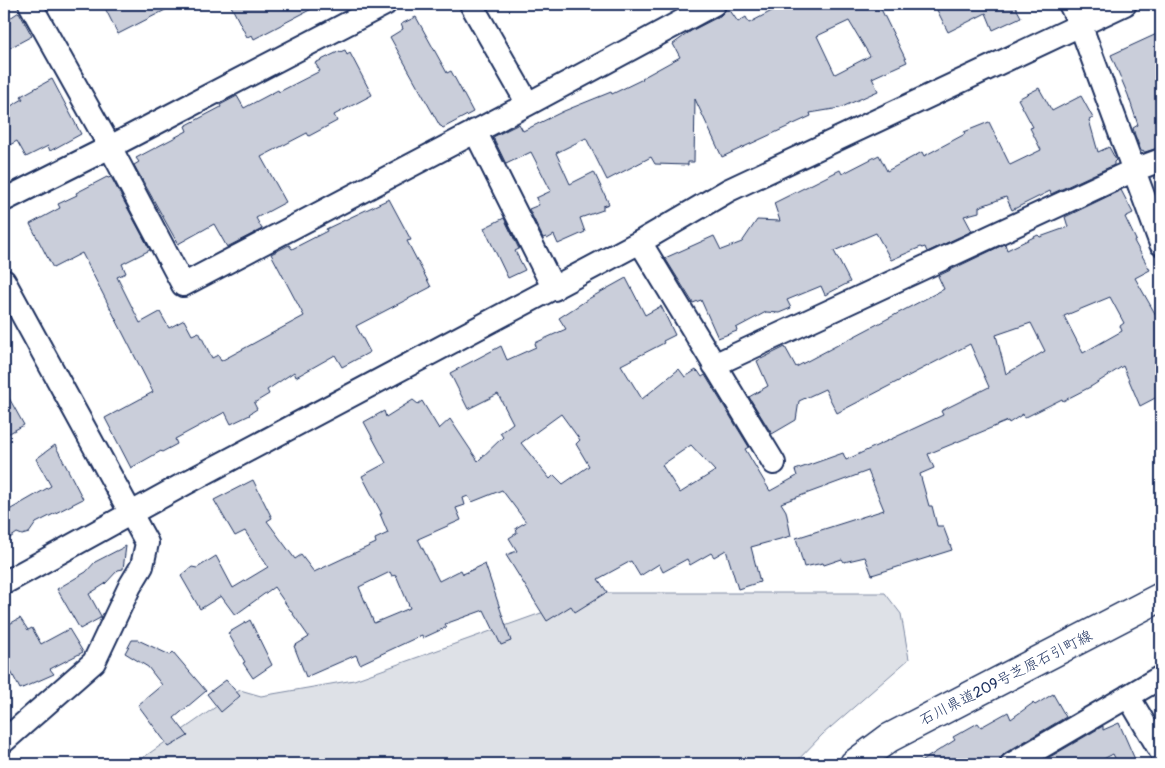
<svg xmlns="http://www.w3.org/2000/svg" width="1165" height="768" viewBox="0 0 1165 768" font-family="Pangolin,'Klee One',sans-serif">
<style>
.green{fill:#dee1e7;stroke:#7c88a2}
.building{fill:#caceda;stroke:#1b2f5e;fill-rule:evenodd}
.lines{fill:none;stroke-linecap:round;stroke-linejoin:round}
.minor-casing{stroke:#1b2f5e;stroke-width:26}
.major-casing{stroke:#1b2f5e;stroke-width:31}
.minor{stroke:#fff;stroke-width:22}
.major{stroke:#fff;stroke-width:28}
.labels{text-anchor:middle;dominant-baseline:central;stroke-width:4;stroke-linejoin:round;paint-order:stroke}
.street-label{font-size:15px;fill:#1b2f5e;stroke:#fff}
</style>
<rect width="100%" height="100%" fill="#fff"/>
<filter id="ink" filterUnits="userSpaceOnUse"><feTurbulence type="fractalNoise" baseFrequency=".02" numOctaves="2"/><feDisplacementMap in="SourceGraphic" scale="10" xChannelSelector="R" yChannelSelector="G"/><feConvolveMatrix kernelMatrix="1 2 1 2 8 2 1 2 1" color-interpolation-filters="sRGB"/></filter>
<g filter="url(#ink)">
<path class="green" d="M597,593H885L901,614L909,659L823,734L794,764H134L240,690L261,696L354,680Z"/>
<path class="building" d="M103,4H177L118,34Z
M230,4H321L254,39L252,35L247,37Z
M785,4H886L880,7L907,62L872,78L878,91L840,108L810,113L811,116L722,157L695,99L694,162H688V165L655,164L651,157L607,180L586,138L556,153L570,184L594,172L609,204L603,206V210L580,218L585,232L558,244L554,235L547,239L546,237L543,238L529,209L539,205L536,198L551,191L531,152L506,164L493,137L519,124L523,131L564,111L611,92L612,94L643,79L642,78L680,57L673,44L691,31L720,16L725,11L727,6L738,22L746,17L749,23ZM849,21L870,56L835,74L817,36Z
M934,4H1014L1021,17L993,30L986,13L948,32Z
M19,12L32,36L4,51V22Z
M416,17L447,73L451,71L473,112L443,128L441,126H440L390,37L403,29L401,24Z
M1161,32V147L1145,152L1141,151L1135,135L1133,128L1138,125L1128,95L1111,55Z
M345,50L347,55L350,53L372,95L334,115L337,121L309,136L307,133L261,157L286,202L256,218L262,229L227,247L214,224L178,244L134,165L139,162L136,158L187,131L185,126L221,107L220,105L237,96L244,108L278,90L279,92L320,71L315,63L340,51V52Z
M52,79L81,134L50,151L48,146L26,157L17,141L4,148V110L23,99L21,96Z
M1039,88L1052,111L1081,96L1093,118L1089,120L1098,152L1109,147L1116,160L1114,162V165L1051,194L1050,191L1012,210L1006,197L979,207V212L964,216L972,231L927,252L925,247L922,248L921,247L891,260L876,233L834,251L850,282L825,295L821,286L787,300L791,308L779,313L766,312L736,328L737,331L718,338L701,300L693,303L665,258L714,236L721,250L742,242L757,220L780,221L774,203L840,170L842,174L879,155L887,171L922,152L924,156L965,134L964,132L989,122L1010,165L1041,150L1030,128L1033,127L1018,99Z
M107,177L108,178L111,177L150,250L122,264L126,273L117,277L140,323L160,312L169,328L184,320L192,335L199,332L212,358L218,355L221,361L304,316L271,254L289,245L292,249L327,231L326,229L389,199L411,240L407,241L431,287L356,326L370,352L342,367L335,355L296,377L294,372L267,390L269,394L254,403L257,409L249,414L250,415L231,424L225,412L175,439L177,444L162,452L161,451L131,468L105,418L153,392L82,253L53,268L30,224L60,208L58,204L77,195L76,193Z
M1121,190L1133,213L1125,217L1136,240L1134,241L1150,270L1135,278L1161,324V395L1140,406L1123,366L1092,386L1063,401L1062,399L1024,418L1023,414L1009,423L1008,421L928,454L934,468L920,474L929,506H932L937,526H943L952,550L872,575L865,557L844,562L842,559L824,565L823,563L804,567L796,538L884,510L868,471L781,503L786,511L791,536L751,547L760,582L738,589L726,550L714,557L711,553L690,565L687,559L663,572L659,564L640,576L631,561L598,579L607,592L575,612L571,606L547,621L506,555L517,551L509,538L517,533L516,528L526,522L502,490L472,502L468,496L463,498L465,505L456,508L461,520L418,539L439,581L461,570L463,574L485,564L511,641L501,645L484,610L445,624L447,627L423,638L422,635L360,664L356,655L306,677L294,646L309,637L274,587L235,615L221,596L200,609L181,576L192,567L197,568L216,556L233,588L268,567L245,531L235,536L214,500L253,480L272,518L267,521L295,559L301,555L314,572L376,543L375,539L388,533L380,514H382L362,476L386,463L364,422L384,411L386,417L413,400L418,404L422,401L439,429L450,419L478,461L503,437L500,433L513,423L498,394L468,409L450,373L501,346L507,360L536,347L535,343L566,329L559,318L590,298L626,278L645,315L661,306L675,335L663,341L664,343L621,365L642,399L679,369L685,377L696,370L697,372L698,371L702,377L705,375L749,447L745,449L770,491L797,476L795,470L843,453L846,460L943,415L941,411L989,387L970,344L837,413L825,389L799,401L796,420L772,434L749,397L768,386L757,361L785,347L796,367L944,289L938,276L1005,244L1007,250L1038,235L1040,237L1068,227L1065,217ZM1110,297L1124,323L1120,326L1122,331L1083,353L1064,316ZM1031,323L1045,351L1006,374L996,335ZM561,414L580,440L576,444L589,466L563,484L554,475L550,479L521,443ZM691,445L715,471L680,493L662,465ZM390,572L392,576L396,575L410,608L374,623L359,587Z
M504,218L519,249L515,251L525,270L508,278L484,228Z
M4,389L24,425L4,436Z
M55,445L83,499L36,523L29,533L22,535L17,533L4,542V513L51,486L36,459Z
M126,546L123,569L118,570L105,584L89,594L101,616L100,618L80,629L57,589L86,572L95,562Z
M20,618L28,630L32,628L41,644L69,629L83,652L50,669L54,674L20,689L4,658V627Z
M250,620L272,665L253,678L243,663L245,662L228,633Z
M132,640H138L170,655L173,652L206,691L174,718L188,736L169,747L138,705L162,685L148,667L125,653Z
M226,680L240,696L221,712L207,694Z
M1053,694L1066,717L1005,753L1000,758L999,764H917L955,740L953,737L978,723L981,727L1008,712L1011,719L1033,703L1035,705Z
M1119,723L1137,764H1118L1113,754L1094,764H1038L1103,726V730Z"/>
<g class="lines">
<defs>
<path id="minor" d="M30,4L110,147L183,285L528,104L714,4
M471,4L528,104
M1070,4L1080,24L1161,244
M475,131L554,289
M4,200L110,147L385,4
M640,242L774,463
M4,281L147,543L142,566L130,586L94,662L4,741
M714,365L1134,170L1161,160
M4,583L186,483L640,242L729,190L1125,4
M1128,696L1161,752
M1012,764L1161,677"/>
<path id="major" d="M854,764L889,738L1161,597"/>
</defs>
<use href="#minor" class="minor-casing"/>
<use href="#major" class="major-casing"/>
<use href="#minor" class="minor"/>
<use href="#major" class="major"/>
</g>
</g>
<g class="labels">
<g class="street-label">
<text transform="translate(1006 678) rotate(-27)">石川県道209号芝原石引町線</text>
</g>
</g>
<rect width="1165" height="768" fill="none" stroke="#fff" stroke-width="20"/>
<rect x="10" y="10" width="1145" height="748" fill="none" stroke="#1b2f5e" stroke-width="2" filter="url(#ink)"/>
</svg>
